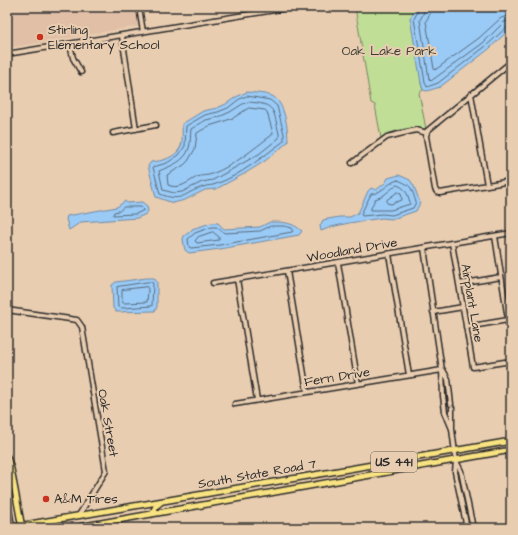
<svg xmlns="http://www.w3.org/2000/svg" width="518" height="535" viewBox="0 0 518 535" font-family="'Architects Daughter',sans-serif">
<style>
.built{fill:#e0bfa6}
.green{fill:#c0de96;stroke:#768460}
.water{fill:#9acaf6;stroke:#6e8aa5}
.lines{fill:none;stroke-linecap:round;stroke-linejoin:round}
.shore{stroke:#576b7c;stroke-width:1}
.minor-casing{stroke:#2b2b2b;stroke-width:7}
.major-casing{stroke:#2b2b2b;stroke-width:8}
.minor{stroke:#e9cdb0;stroke-width:4}
.major{stroke:#f8e281;stroke-width:5}
.poi-dot{fill:#c8321e;stroke:#e9cdb0;stroke-width:1.5}
.labels{text-anchor:middle;dominant-baseline:central;stroke-width:4;stroke-linejoin:round;paint-order:stroke}
.shield{fill:#e9cdb0;stroke:#645c53;stroke-width:1}
.shield-label{font-size:12px;font-weight:bold;fill:#2b2b2b}
.poi-label{font-size:13px;fill:#2b2b2b;stroke:#e9cdb0;text-anchor:start}
.park-label{font-size:13px;fill:#3a3d36;stroke:#e9cdb0}
.street-label{font-size:13px;fill:#2b2b2b;stroke:#e9cdb0}
</style>
<rect width="100%" height="100%" fill="#e9cdb0"/>
<filter id="ink" filterUnits="userSpaceOnUse"><feTurbulence type="fractalNoise" baseFrequency=".025" numOctaves="2"/><feDisplacementMap in="SourceGraphic" scale="8" xChannelSelector="R" yChannelSelector="G"/><feConvolveMatrix kernelMatrix="1 2 1 2 8 2 1 2 1" color-interpolation-filters="sRGB"/></filter>
<g filter="url(#ink)">
<path class="built" d="M7,7H135L139,26L7,48Z"/>
<path class="green" d="M355,7H423L417,8L421,83L423,90L419,93L426,129C410,126 394,130 381,138L375,105L371,103Z"/>
<path class="water" d="M423,7H511V28L489,49L440,87L427,91L423,90L421,83L410,18L415,10Z
M247,92C254,93 265,93 272,96C285,102 288,129 288,142L265,161L244,174L216,189L205,190L185,200L173,203L156,197L148,166L151,162C162,161 176,158 181,146C183,140 182,130 182,124L203,111L217,108L226,104L236,97Z
M399,175L410,180L414,186L420,203L416,211L392,219L382,218L349,223L331,227L321,231L320,226L323,220L339,217H350L358,213L360,209L368,191L371,188L376,190L385,183L388,178Z
M125,201L127,203L142,202L147,206L148,211L146,214L137,218L81,222L69,230L66,219L67,216L117,207Z
M270,222C283,222 292,222 302,231L299,235L220,249L189,253L185,250L184,246L183,239L184,236L191,231L192,229L211,223H218L224,229L260,227Z
M147,278H154L157,282V307L155,311L116,312L113,308L112,285L116,282Z"/>
<g class="lines">
<path class="shore" d="M420,7L414,19L425,82L427,87L438,83L486,46L507,27L511,26
M425,7L424,12L420,20L429,79L431,81L483,43L504,22L511,21
M431,7L430,14L426,21L434,69L435,70L479,38L501,18L511,15
M247,96L270,100L277,106L284,134V141C262,157 241,175 216,184C212,186 207,185 203,187C183,193 183,203 160,194L153,167L167,163L179,155L185,146L186,126L205,115L218,112L228,108L238,100Z
M248,102C276,104 273,109 279,134V138L259,154L213,180L202,182L182,192L174,193L163,190L159,171C170,166 185,162 189,148C191,142 190,135 191,129L206,120L219,117L230,112L241,105Z
M249,108L265,110L267,112L273,133L272,135C253,149 235,165 212,174C207,176 202,175 197,177C188,182 179,190 168,185L167,175L184,165L188,161L195,149L197,133L209,126L222,122L233,118Z
M398,180C413,186 411,188 416,202L413,208L392,215L382,214L362,216L361,214L371,194C383,193 388,182 398,180Z
M397,185C406,188 407,193 410,202V204L391,210H371V208L375,199L381,197Z
M398,192L401,193L402,200L391,204L387,203V200Z
M124,207H141L144,210L136,214L113,215L114,212L119,211Z
M271,226H284L292,228L293,230L292,232L220,245L191,248L189,247L188,239L195,233L212,227H216L225,233L260,231Z
M213,232L219,237V240L197,243L195,241L198,237Z
M147,282H152L153,284L152,306L123,308L118,307L117,287Z
M147,287L148,289L147,302L124,303L122,302V290Z"/>
<defs>
<path id="minor" d="M139,7L143,32
M122,36L136,129
M70,44L73,58L81,72
M7,54L293,7
M511,62L427,131L426,136L435,189L437,192L440,193L511,181
M471,94L487,185
M113,133L156,125
M352,163L387,137L416,130L427,133
M495,236L511,339
M452,243L473,367L511,361
M424,248L442,370L443,396L445,412L452,429
M389,254L409,375
M338,263L358,384
M287,271L307,392
M237,279L257,400
M213,283L511,233
M459,284L501,277
M7,310L77,320L82,327L106,471L79,515
M433,312L463,307
M466,327L508,320
M443,370L448,379L451,404
M235,404L442,370
M452,408V429L456,461L455,472L467,528
M456,461L461,471L473,528"/>
<path id="major" d="M7,457L11,469L22,528
M7,502L12,528
M152,514L156,506L161,502
M7,528L511,441
M73,528L511,450"/>
</defs>
<use href="#minor" class="minor-casing"/>
<use href="#major" class="major-casing"/>
<use href="#minor" class="minor"/>
<use href="#major" class="major"/>
</g>
</g>
<g class="poi-dot">
<circle cx="40" cy="37" r="4"/>
<circle cx="46" cy="499" r="4"/>
</g>
<g class="labels">
<rect class="shield" x="371" y="452" width="46" height="20" rx="3"/>
<g class="shield-label">
<text x="394" y="462">US 441</text>
</g>
<g class="poi-label">
<text x="48" y="30">Stirling<tspan x="48" dy="15">Elementary School</tspan></text>
<text x="54" y="499">A&amp;M Tires</text>
</g>
<g class="park-label">
<text x="389" y="51">Oak Lake Park</text>
</g>
<g class="street-label">
<text transform="translate(352 250) rotate(-10)">Woodland Drive</text>
<text transform="translate(472 303) rotate(80)">Airplant Lane</text>
<text transform="translate(337 377) rotate(-9)">Fern Drive</text>
<text transform="translate(108 423) rotate(80)">Oak Street</text>
<text transform="translate(257 474) rotate(-10)">South State Road 7</text>
</g>
</g>
<rect width="518" height="535" fill="none" stroke="#e9cdb0" stroke-width="24"/>
<rect x="12" y="12" width="494" height="511" fill="none" stroke="#2b2b2b" stroke-width="1.5" filter="url(#ink)"/>
</svg>
